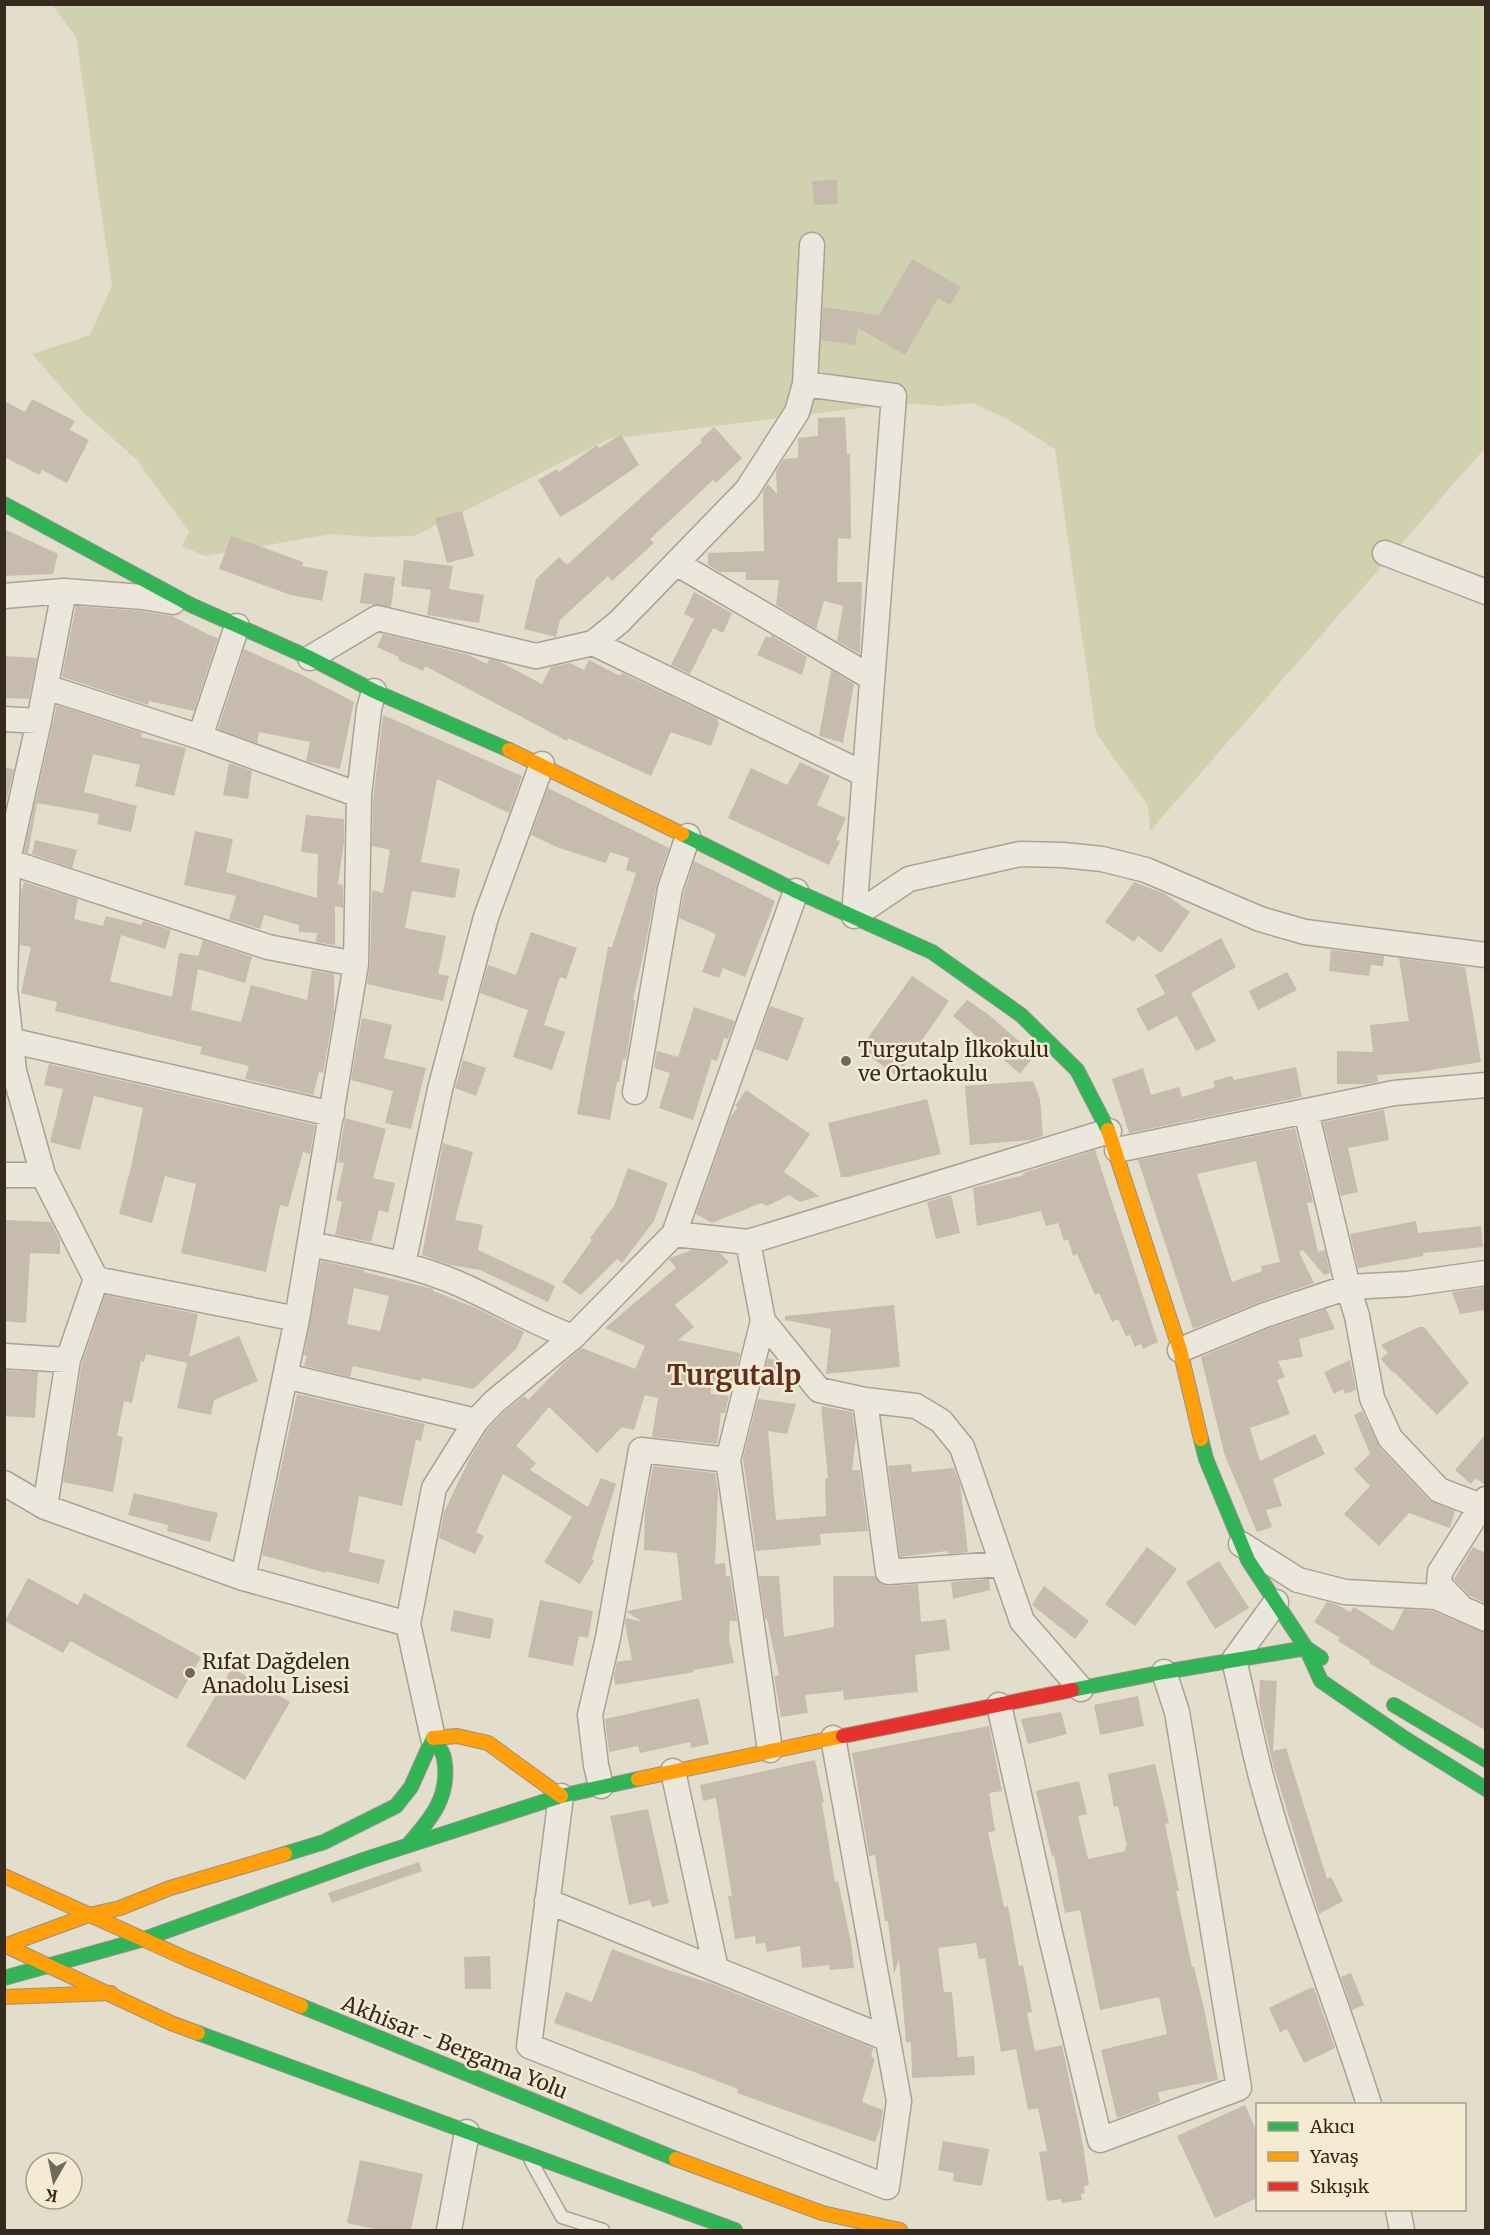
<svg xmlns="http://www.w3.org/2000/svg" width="1490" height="2235" viewBox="0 0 1490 2235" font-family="Merriweather,serif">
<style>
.green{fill:#d0d2af}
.building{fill:#c6bbad;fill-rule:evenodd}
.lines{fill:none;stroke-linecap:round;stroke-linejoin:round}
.lane-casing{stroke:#a8a295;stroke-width:15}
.street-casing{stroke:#a8a295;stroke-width:27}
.fast-casing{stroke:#989185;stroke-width:16}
.slow-casing{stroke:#989185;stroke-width:16}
.jam-casing{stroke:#989185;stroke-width:16}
.lane{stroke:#ebe7dd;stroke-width:12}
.street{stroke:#ebe7dd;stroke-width:24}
.fast{stroke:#30b455;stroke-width:14}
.slow{stroke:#ff9f0a;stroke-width:14}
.jam{stroke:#e5322d;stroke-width:14}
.poi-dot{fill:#73695b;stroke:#f4ebd2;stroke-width:2}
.labels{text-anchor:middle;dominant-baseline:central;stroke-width:5;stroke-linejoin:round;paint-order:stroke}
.poi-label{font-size:21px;fill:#362a1e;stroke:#f4ebd2;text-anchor:start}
.street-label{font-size:21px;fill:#362a1e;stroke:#f4ebd2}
.district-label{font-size:27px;font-weight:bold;fill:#60301f;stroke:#f4ebd2}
</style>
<rect width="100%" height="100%" fill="#e3ddcc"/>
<path class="green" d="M52,5H1485V448L1150,831L1148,806L1096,733L1055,449L1009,420L973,403L942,406L901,403L609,439L414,536L372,537L331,534L205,556L182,546L189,532L137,460L83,412L32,354L90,335L112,285L76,37Z"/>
<path class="building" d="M837,180L838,204L814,205L812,181Z
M912,259L961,287L950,305L938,298L905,355L858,328L855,345L821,340L823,307L879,315Z
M32,399L75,421L70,430L89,440L67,483L42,470L40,475L4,457V401L25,412Z
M845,417L847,454H850L851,539L838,538L837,582H862L860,654L837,641L843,606L824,601L816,629L776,605L779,580H746V572H720L708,565V553L764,551L763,491L768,484L777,494L776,471L784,459L798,458V438L818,436V418Z
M714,427L742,458L716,483L713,480L678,513L650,539L654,543L612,581L608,576L560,620L556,637L524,629L536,579L559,557L567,565L702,442L700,440Z
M621,435L639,465L585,502L560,517L538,480L557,469L559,472L597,445L599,448Z
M462,511L474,556L447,563L435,518Z
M4,529L58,554L53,574L4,576Z
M231,536L303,562L302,566L328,571L322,601L291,595L219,569Z
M404,560L453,566L449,589L484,595L479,623L427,615L431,590L401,586Z
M364,573L395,577L391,607L360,603Z
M694,592L732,613L723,633L713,628L690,674L671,665L694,619L684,614Z
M76,606L141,611L172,616L209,635L218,638L194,711L149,701L148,705L62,677Z
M383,634L469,655L487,664L489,659L500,662L542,684L551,667L570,663L584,670L589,660L620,676L622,673L718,719L717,722L719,723L711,746L671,732L651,776L568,738L567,741L425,666L423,671L398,660L399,657L377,647Z
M771,635L807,657L802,675L757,655L766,636L771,638Z
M244,649L302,675L354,702L340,769L306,761L310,742L259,732L257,743L218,729Z
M4,656L37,658L29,699L4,698Z
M831,670L854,684L843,743L819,736Z
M57,705L142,733L141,737L186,748L174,796L135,786L140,765L93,754L84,792L137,806L131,832L97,824L99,814L37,803L28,853L24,852Z
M383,715L522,776L509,813L437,779L421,862L460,869L455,898L412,891L405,928L446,936L438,974L449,976L443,1001L367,984L370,964L372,890L383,893L390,850L372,846L373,800Z
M800,762L830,776L817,805L846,818L836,840L840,841L829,865L728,818L751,768L787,785Z
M229,763L252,771L248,799L223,795Z
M4,768L14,769L4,810Z
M548,788L669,848L656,887L646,942L633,1000L635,1001L626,1060L623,1059L619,1082H617L610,1120L577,1114L608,947H612L636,873L626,870L629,858L610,852L606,863L559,848L531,835Z
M306,815L344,819V841L338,884L343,885V908L335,906V945L316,942L317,933L299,932V925L264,915L260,929L229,919L236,896L184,885L195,831L233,839L226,872L317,898L318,854L301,852Z
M35,840L77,850L72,868L32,854Z
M694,861L775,901L745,977L723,968L719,978L702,972L716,934L679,918L684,893Z
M24,882L78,899L74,919L103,926L106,916L141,925L143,921L171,930L165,949L121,935L110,981L172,997L179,953L198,956L203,940L252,957L245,983L198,969L191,1010L241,1022L251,985L307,1000L312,970L334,974V1011L323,1073L319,1072L313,1095L245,1079L249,1066L200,1054L202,1047L55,1011L57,1002L21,993L31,947L20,945L21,892Z
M1134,882L1165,894L1190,912L1161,953L1138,936L1134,942L1105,922Z
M531,932L577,948L566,979L560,977L544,1025L565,1032L552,1070L513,1057L528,1010L480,993L488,965L516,975Z
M1221,938L1236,967L1191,993L1216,1041L1196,1051L1177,1016L1148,1031L1136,1009L1165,994L1155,975Z
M1331,950L1384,956L1383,966L1371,965L1369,976L1329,971Z
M1399,958L1465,967L1481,1062L1418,1072L1377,1075L1378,1082L1366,1084H1337V1051L1373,1052L1370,1025L1409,1021Z
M1287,972L1297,990L1258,1010L1249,991Z
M912,976L949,1001L897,1076L860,1049Z
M967,1000L989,1015L1035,1055L1020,1074L953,1016Z
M770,1006L804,1018L788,1061L755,1049Z
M694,1007L735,1021L728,1039L724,1038L717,1061L712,1059L693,1120L659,1108L670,1073L654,1068L657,1051L678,1057Z
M362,1018L392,1025L384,1058L426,1068L411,1129L385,1123L393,1091L351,1080Z
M463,1060L486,1068L476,1096L455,1088Z
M49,1064L315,1125L310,1154L303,1152L288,1207L280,1205L266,1272L181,1253L196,1184L165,1176L152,1223L119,1214L131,1167L143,1108L94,1096L80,1150L50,1142L63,1089L44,1085Z
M1296,1067L1302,1097L1129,1133L1112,1079L1143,1068L1151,1095L1179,1087L1182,1097L1215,1087L1213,1081L1232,1076L1234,1080Z
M1033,1081L1040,1099L1043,1136L1031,1140L970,1145L965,1086Z
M746,1090L810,1134L784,1172L819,1196L800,1202L789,1195L767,1206L761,1203L712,1223L696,1214L730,1118L738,1107L735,1106Z
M927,1099L941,1154L848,1177H841L828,1123Z
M1384,1110L1389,1140L1348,1148L1358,1192L1341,1196L1323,1122Z
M345,1118L386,1129L373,1178L395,1183L388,1213L379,1210L371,1242L335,1235L342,1202L336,1200L344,1163L338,1162Z
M1295,1128L1313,1202L1307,1203L1318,1252L1325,1250L1330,1273L1324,1275L1303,1250L1299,1252L1314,1283L1260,1302L1193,1329L1138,1160ZM1256,1161L1280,1262L1261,1266L1262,1271L1232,1282L1197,1174Z
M443,1143L473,1152L455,1220L483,1225L478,1250L555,1286L548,1302L480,1270L450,1265L422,1255Z
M1095,1150L1158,1342L1143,1349L1141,1344L1135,1347L1130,1335L1126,1336L1118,1319L1112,1322L1099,1293L1095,1295L1077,1254L1073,1256L1068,1239L1064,1241L1058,1223L1046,1226L1041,1211L977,1226L973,1188L1024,1175L1023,1173Z
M628,1168L668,1183L654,1221L622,1263L617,1259L581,1295L562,1282L592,1240L590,1238L614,1206Z
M951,1195L960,1233L936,1239L927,1202Z
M4,1220L51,1222L60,1241V1254L30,1253L26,1323L4,1321Z
M1416,1221L1418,1233L1481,1226L1483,1247L1423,1253V1256L1358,1268L1350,1234Z
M692,1250L720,1253L729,1262L675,1305L694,1327L678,1340L740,1353L733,1384L711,1386V1394L729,1396L725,1413H721L717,1444L652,1437L658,1398L645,1395L634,1430L622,1427L597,1453L549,1407L516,1446L536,1463L530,1470L588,1507L601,1478L616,1484L592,1559L594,1561L580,1584L544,1562L572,1517L503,1474L476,1532L484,1536L475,1554L439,1538L444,1512L470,1458L487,1430L504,1412L524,1396L528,1400L564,1363L582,1348L635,1369L645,1346L605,1328L676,1268L669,1259L670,1258Z
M321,1261L364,1270V1272L433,1289V1291L478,1309L524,1332L516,1349L473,1389L422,1378L421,1381L353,1366L350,1377L304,1366L307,1356L304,1355ZM354,1288L389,1296L380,1331L347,1324Z
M1485,1287V1310L1460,1314L1452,1292Z
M105,1295L198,1314L189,1357L239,1336L258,1381L214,1400L211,1415L177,1408L187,1363L146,1354L144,1362L141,1361L132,1403L124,1401L117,1436L123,1437L113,1492L63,1482L82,1363Z
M894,1305L900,1367L826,1374L831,1329L785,1320V1316Z
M1326,1309L1335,1329L1299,1339L1303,1357L1278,1361L1285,1377L1277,1380L1290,1414L1250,1428L1260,1461L1315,1434L1325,1454L1273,1479L1282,1506L1266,1510L1272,1527L1257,1532L1224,1453L1201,1357L1270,1328Z
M1419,1327H1424L1469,1383L1437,1415L1394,1372L1393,1373L1381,1359L1388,1353L1381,1345Z
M768,1358L777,1361L787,1378L763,1381Z
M1350,1360L1356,1390L1345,1394L1343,1389L1334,1394L1324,1372Z
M4,1370L38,1372L35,1418L4,1416Z
M297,1394L425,1424L421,1441L416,1440L402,1506L359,1496L349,1552L385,1560L379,1584L326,1571V1573L262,1555Z
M758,1399L796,1404L787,1434L768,1431L776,1520L826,1516L825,1479L828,1478L821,1406L852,1412L856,1437L852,1470H860L868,1531L820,1534L821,1545L756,1551L743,1458Z
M1362,1411L1380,1448L1429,1500L1455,1511L1450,1528L1409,1513L1379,1546L1344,1514L1370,1486L1354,1469L1370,1454L1354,1415Z
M1485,1435V1485L1476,1478L1471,1484L1455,1470Z
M911,1464L912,1472L954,1468L960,1484L968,1552L948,1554L947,1551L900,1557L888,1466Z
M653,1466L715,1473L718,1491L715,1564L725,1563L726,1576H730L737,1621H730L729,1639L734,1663L693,1670L694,1672L615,1685L614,1676L617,1662L632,1660L625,1624L626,1618L642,1622L627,1612V1611L682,1600L677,1553L644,1550L645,1510Z
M134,1493L218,1513L210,1542L167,1531L168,1525L128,1515Z
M1147,1547L1177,1569L1135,1626L1105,1604Z
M1473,1547L1485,1553V1603L1470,1596L1454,1579Z
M1219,1561L1249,1608L1215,1629L1186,1582Z
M759,1576H779L784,1637L834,1627L833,1576H875L882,1585L888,1586L918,1584L921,1622L946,1619L950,1650L915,1655L918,1692L844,1700L843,1691L805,1695L808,1713L781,1717L774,1676L779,1675L767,1619H765Z
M28,1578L78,1605L84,1593L201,1657L177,1699L70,1641L63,1653L5,1621Z
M989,1579L990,1590L953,1599L951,1582Z
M1044,1586L1089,1621L1075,1639L1032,1605Z
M540,1600L593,1611L588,1638L579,1636L573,1666L528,1657Z
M1327,1602L1338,1605L1350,1612L1354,1607L1393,1631L1404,1609L1433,1611L1485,1633V1730L1369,1663L1370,1661L1338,1641L1340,1638L1314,1622Z
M454,1610L494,1619L490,1639L450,1631Z
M232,1668L290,1702L245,1780L186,1746Z
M1260,1680L1277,1681L1273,1751L1286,1748L1327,1879L1331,1877L1343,1901L1319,1914L1273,1765L1259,1703Z
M1138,1696L1144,1726L1100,1735L1094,1705Z
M699,1698L709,1744L691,1748L690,1742L640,1753L638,1746L609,1752L605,1719Z
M1061,1712L1067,1734L1028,1744L1021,1719Z
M989,1726L1002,1791L989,1793L995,1831L988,1832L1004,1907L1008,1906L1019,1966L1023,1965L1032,2012L1027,2013L1035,2051L1062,2045L1082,2140L1089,2185L1084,2186L1085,2193L1081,2194L1082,2200L1062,2203L1061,2199L1047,2201L1039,2152L1047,2151L1038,2108L1028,2110L1016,2049L1001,2052L985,1958L979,1959L976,1943L938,1948L944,1992H952L958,2057L974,2056L975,2075L912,2078L911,2042H906L899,1959L894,1974L888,1921H885L875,1855L869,1856L852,1753Z
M815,1760L824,1802L822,1803L835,1882L838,1881L851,1942L854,1968L830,1970L829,1965L802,1968L800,1946L767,1952L765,1943L756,1944L755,1936L735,1939L728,1896H732L716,1798L703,1801L700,1785Z
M1155,1764L1169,1823L1165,1824L1179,1891H1176L1192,1967H1194L1205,2013L1218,2080L1158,2092L1160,2102L1117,2118L1101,2050L1167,2034L1159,1997L1100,2010L1080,1910L1065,1913L1054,1855L1052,1856L1036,1791L1079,1781L1087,1814L1078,1816L1088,1859L1126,1851L1125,1847H1127L1118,1806L1114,1807L1108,1774Z
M648,1809L669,1903L652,1907L650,1900L629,1905L610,1816Z
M419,1862L422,1871L332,1903L328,1893Z
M612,1949L665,1969L713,1984L873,2048L871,2057L875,2059L862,2102L883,2110L881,2126L875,2142L737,2093L738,2089L694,2072L554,2023L566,1992L592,2002Z
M490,1956L491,1989H465L464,1957Z
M1351,1973L1364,2005L1352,2010L1341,1977Z
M1310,1988H1314L1335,2048L1304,2063L1287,2029L1280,2032L1269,2008Z
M1245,2105L1257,2132V2198L1215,2218L1177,2136Z
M943,2141L989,2149L982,2186L953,2181L954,2173L938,2170Z
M360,2160L423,2174L411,2230H381L347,2223Z"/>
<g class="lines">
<defs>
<path id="lane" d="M531,2161L562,2217L603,2230"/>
<path id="street" d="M805,384L894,396L854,916
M1385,553L1486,592
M676,563L872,678
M64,591L39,721L8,860L5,989L14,1071L43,1175L96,1279L297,1319
M4,596L64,591L143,597L173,602
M593,643L864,774
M310,658L377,618L536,656L593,643L619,622L747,490L797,412L805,384L812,245
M46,687L200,737L359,795
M4,719L39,721
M200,737L237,626
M4,860L268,947L356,964
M854,916L909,879L1020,854L1063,855L1102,859L1146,870L1260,919L1305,932L1486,955
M9,1040L332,1114
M635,1092L670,889L688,836
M1306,1111L1348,1287L1357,1316L1372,1398L1390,1438L1439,1490L1486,1508
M1117,1150L1394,1093L1486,1085
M4,1175H43
M674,1234L796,891
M748,1242L763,1321L728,1460L770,1750
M311,1244C360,1255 410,1263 457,1283C496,1300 533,1323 573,1337
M403,1264L440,1089L486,917L542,764
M763,1321L819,1390L865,1400L916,1406L941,1421L962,1447L1022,1621L1081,1689
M1180,1350L1265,1315L1348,1287L1407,1284L1486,1273
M4,1356L68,1360
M285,1376L476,1421
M865,1400L888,1572L1001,1564
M4,1483L45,1507L243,1578L408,1624
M45,1507L68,1360L96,1279
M1241,1544L1298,1580L1345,1592L1436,1597L1486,1619
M243,1578L297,1319L356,964L359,795L369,709L374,691
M1276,1602L1234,1660C1244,1701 1252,1743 1263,1784C1293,1893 1335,1997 1369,2104
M1459,1605L1439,1584L1440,1572L1486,1499
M999,1705L1050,1933L1100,2140L1239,2088L1177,1712L1164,1672
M433,1738L408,1624L434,1488L476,1421L494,1402L573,1337L674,1234L748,1242L1109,1131
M673,1771L716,1969
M601,1786L596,1765L590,1715L608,1638L641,1450L728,1460
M561,1796L529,2046L887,2187L899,2101L833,1738
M547,1901L888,2039
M1398,2210L1402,2230
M449,2230L467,2132"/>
<path id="fast" d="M4,504L191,605L310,658L374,691L509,750
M682,834L796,891L932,952L1021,1015L1077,1070L1108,1130
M1201,1439L1206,1459L1248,1560L1306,1648L1321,1681L1404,1738L1486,1789
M1072,1690L1164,1672L1306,1648L1321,1658
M1394,1705L1486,1760
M408,1845C431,1819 451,1796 444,1758C443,1752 437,1744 433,1738
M285,1854L324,1842L396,1806L411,1787L433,1738
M4,1978L144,1939L366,1859L561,1796L638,1779
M301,2006L676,2159
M198,2033L735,2230"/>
<path id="slow" d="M509,750L682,834
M1108,1130L1180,1350L1201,1439
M433,1738L457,1736L488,1743L561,1796
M638,1779L843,1736
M4,1876L187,1959L301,2006
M4,1945L171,2023L198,2033
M4,1946L89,1915L120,1908L170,1888L285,1854
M4,1997L111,1993
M676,2159L822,2213L900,2230"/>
<path id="jam" d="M843,1736L1072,1690"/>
</defs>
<use href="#lane" class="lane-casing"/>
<use href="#street" class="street-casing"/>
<use href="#fast" class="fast-casing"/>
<use href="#slow" class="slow-casing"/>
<use href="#jam" class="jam-casing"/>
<use href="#lane" class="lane"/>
<use href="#street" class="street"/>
<use href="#fast" class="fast"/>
<use href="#slow" class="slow"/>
<use href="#jam" class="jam"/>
</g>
<g class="poi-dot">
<circle cx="846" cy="1061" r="6"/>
<circle cx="190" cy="1673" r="6"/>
</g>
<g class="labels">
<g class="poi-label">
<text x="858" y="1049">Turgutalp İlkokulu<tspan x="858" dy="24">ve Ortaokulu</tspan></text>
<text x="202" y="1661">Rıfat Dağdelen<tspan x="202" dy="24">Anadolu Lisesi</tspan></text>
</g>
<g class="street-label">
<text transform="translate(455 2047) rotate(22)">Akhisar - Bergama Yolu</text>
</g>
<g class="district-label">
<text x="734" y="1375">Turgutalp</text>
</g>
</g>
<rect width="1490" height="2235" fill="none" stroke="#362a1e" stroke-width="12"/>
<rect x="1256" y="2103" width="210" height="108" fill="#f4ebd2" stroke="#a89e8a" stroke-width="1.5"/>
<rect x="1268" y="2122" width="30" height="9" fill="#30b455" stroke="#a89e8a" stroke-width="1.5"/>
<text x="1310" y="2133" font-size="18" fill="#362a1e">Akıcı</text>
<rect x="1268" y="2152" width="30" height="9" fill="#ff9f0a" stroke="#a89e8a" stroke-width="1.5"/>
<text x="1310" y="2163" font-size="18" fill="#362a1e">Yavaş</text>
<rect x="1268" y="2182" width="30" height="9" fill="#e5322d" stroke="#a89e8a" stroke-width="1.5"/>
<text x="1310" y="2193" font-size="18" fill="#362a1e">Sıkışık</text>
<g transform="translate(54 2181) rotate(189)"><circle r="28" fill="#f4ebd2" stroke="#a89e8a" stroke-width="1.5"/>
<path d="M0-4.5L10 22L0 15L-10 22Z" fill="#73695b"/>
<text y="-9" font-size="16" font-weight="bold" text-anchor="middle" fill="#362a1e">K</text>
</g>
</svg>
